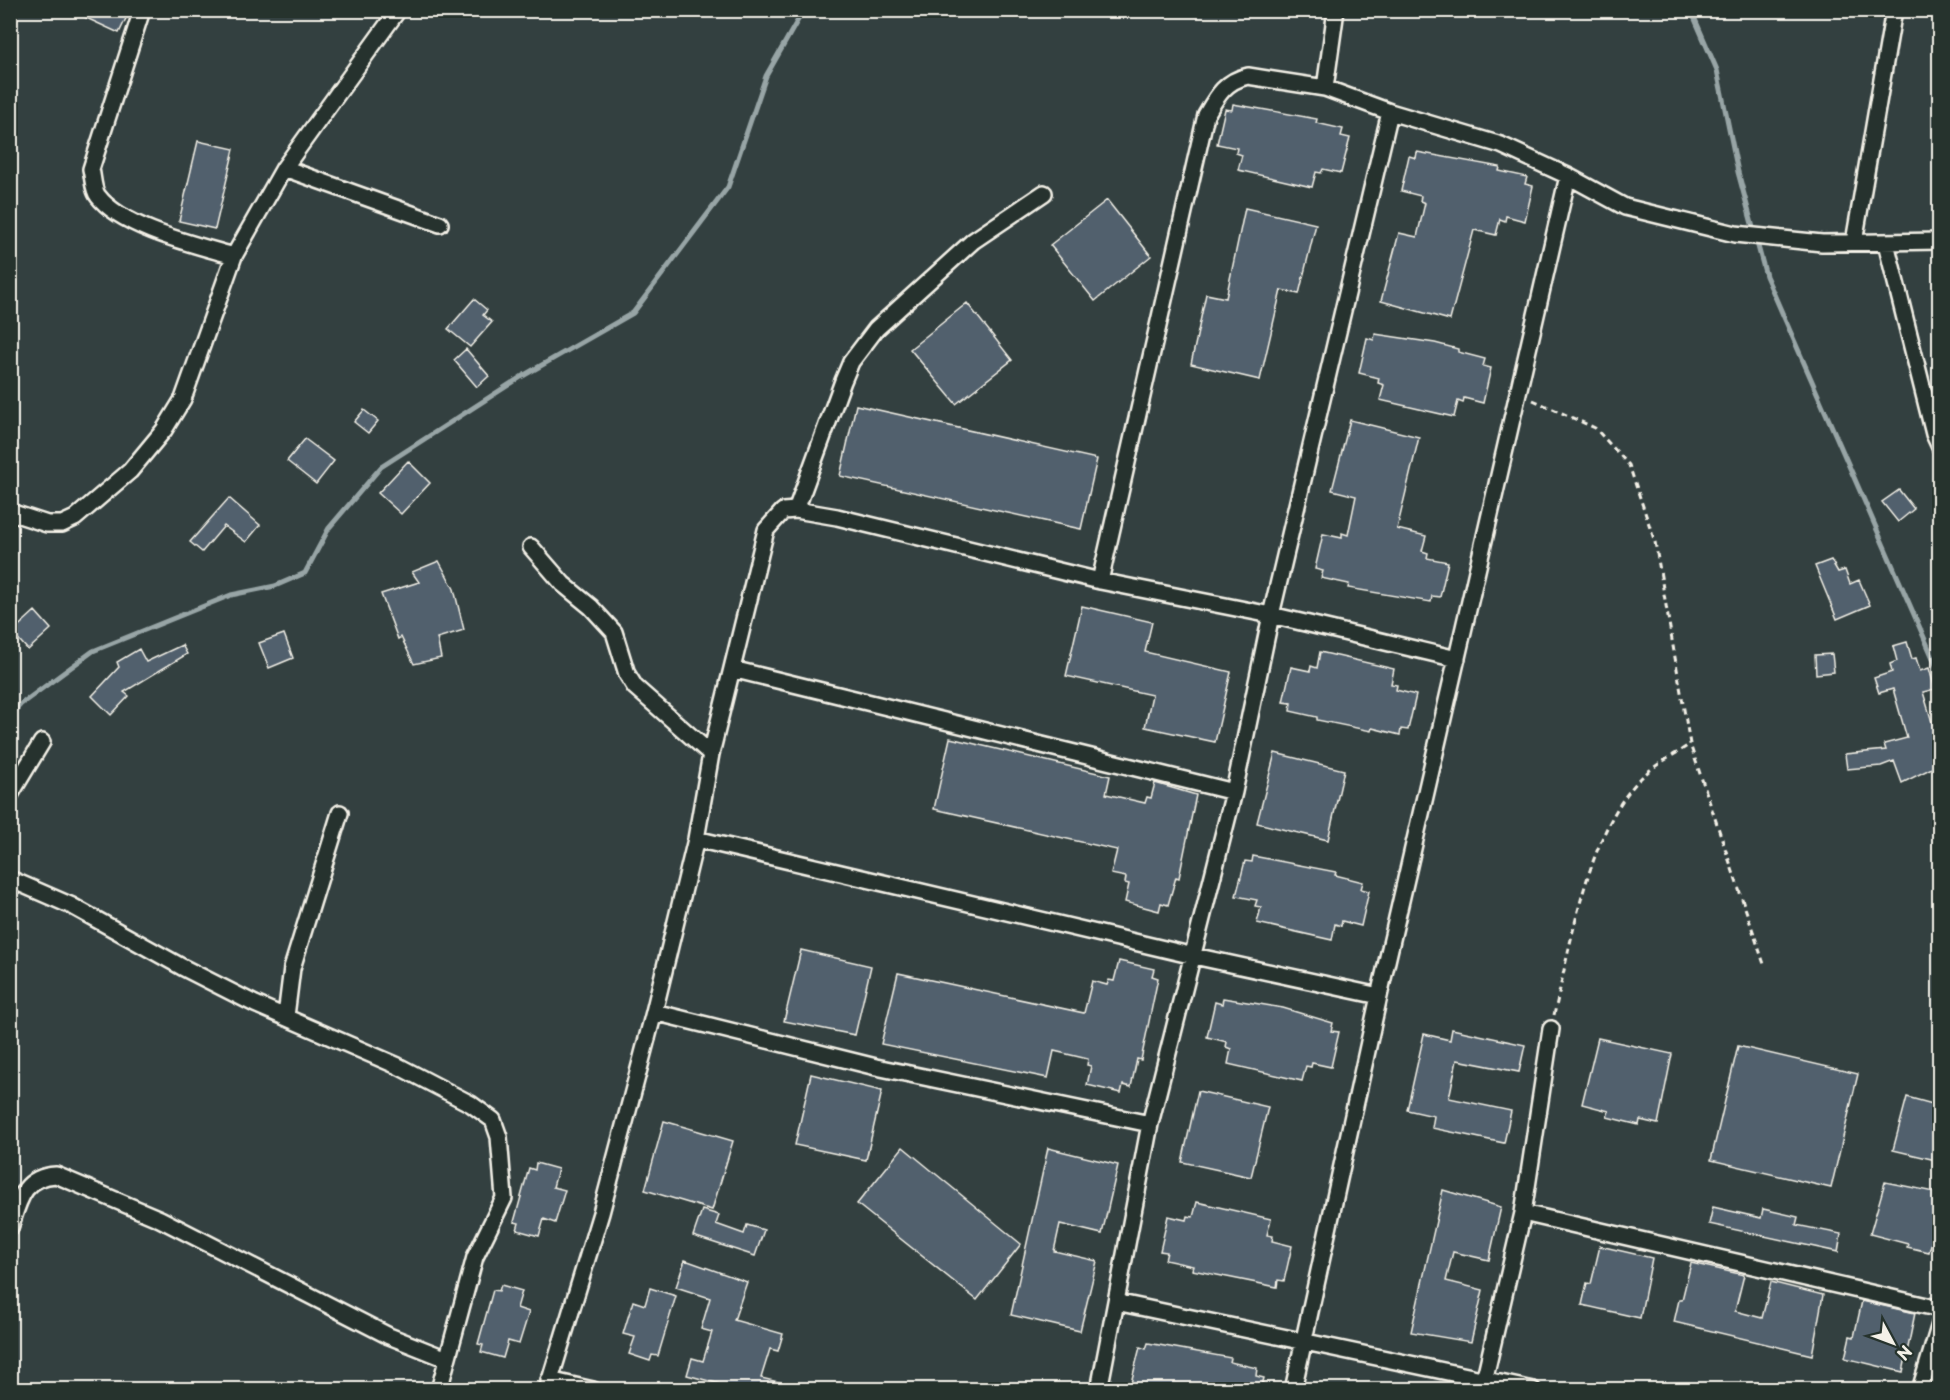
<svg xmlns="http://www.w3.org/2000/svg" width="1950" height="1400" viewBox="0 0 1950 1400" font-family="'Playpen Sans',sans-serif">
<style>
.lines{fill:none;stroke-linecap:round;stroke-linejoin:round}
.stream{stroke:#98a5a6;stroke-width:5}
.building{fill:#51606d;stroke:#f4f1e8;stroke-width:1.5}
.minor-casing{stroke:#f4f1e8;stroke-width:20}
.path{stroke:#f4f1e8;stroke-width:3;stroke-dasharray:6 4.5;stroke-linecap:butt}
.minor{stroke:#26332d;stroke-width:15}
</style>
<rect width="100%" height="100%" fill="#334040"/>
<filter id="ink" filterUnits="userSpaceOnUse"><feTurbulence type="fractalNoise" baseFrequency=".0167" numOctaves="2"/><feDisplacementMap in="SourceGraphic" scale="12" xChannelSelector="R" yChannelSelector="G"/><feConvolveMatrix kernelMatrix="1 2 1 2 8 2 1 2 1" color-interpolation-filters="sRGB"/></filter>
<g filter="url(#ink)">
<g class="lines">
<path class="stream" d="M1691,10L1717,70L1738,172L1766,276L1940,674
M10,717L21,704L93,651L231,595L275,586L305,573L329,528L381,467L521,377L633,313L728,187L766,76L799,18L806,10"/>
</g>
<path class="building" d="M69,10H130L119,33Z
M1233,104L1317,119L1316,123L1343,129L1341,136L1350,138L1341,173L1323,169L1321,173L1316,172L1312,187L1238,170L1242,155L1236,153L1237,148L1217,144L1225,109L1232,110Z
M198,141L234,149L215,229L179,221Z
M1417,152L1500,167L1499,171L1527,177L1525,184L1533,186L1525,221L1506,216L1505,221L1500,219L1496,235L1474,230L1450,320L1381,301L1399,233L1417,237L1425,203L1420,201L1421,196L1401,191L1409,156L1416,158Z
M1107,200L1151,256L1095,301L1050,245Z
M1245,208L1316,224L1299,294L1281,290L1260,380L1191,364L1206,294L1226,298Z
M474,299L487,310L483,315L492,322L470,347L448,329Z
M967,303L1012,360L956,404L910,349Z
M1375,334L1435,343L1458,349V352L1485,359L1483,366L1491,368L1483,403L1464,398L1463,403L1458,401L1454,417L1380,400L1384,385L1378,383L1379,378L1359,373L1367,338L1374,340Z
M466,349L489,376L477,387L454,360Z
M856,405L1097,459L1081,529L840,476Z
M364,410L378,421L368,433L354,422Z
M1350,420L1419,437L1397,529L1426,536L1422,551L1428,553L1427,558L1448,562L1440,597L1432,596L1431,602L1348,588L1349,584L1321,578L1323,571L1315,569L1323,534L1342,538V533L1348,535L1356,496L1332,490Z
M305,439L334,461L316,484L287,461Z
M408,461L430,483L401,514L378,493Z
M1899,490L1914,509L1898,522L1882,502Z
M229,498L260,525L246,542L224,526L202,552L190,542Z
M1831,560L1838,572L1845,570L1850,584L1859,580L1870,605L1837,619L1815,566Z
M439,561L454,589L464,630L437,638L441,658L414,664L401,637L398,639L381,594L419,582L412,572Z
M1082,606L1152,622L1145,652L1231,672L1215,742L1145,727L1152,695L1066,676Z
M35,611L51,629L28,650L12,632Z
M284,634L293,658L269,668L259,643Z
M1907,642L1912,659L1916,658L1920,671L1929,668L1935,689L1923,692L1935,732L1940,730V764L1902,783L1894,761L1881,766L1847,769L1845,754L1886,750L1884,744L1907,738L1893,689L1879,693L1874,678L1892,672L1890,664L1897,661L1893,646Z
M182,645L187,654L124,692L129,696L111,715L92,696L119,667L117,662L139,649L146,662Z
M1320,652L1394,669L1391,684L1397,685L1396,690L1416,695L1408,730L1401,729L1400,735L1372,728L1371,731L1317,720V717L1290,711L1291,703L1283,702L1291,667L1310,671L1311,666L1317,668Z
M1832,654L1834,672L1816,674L1815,655Z
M950,738L1110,776L1106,794L1145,803L1147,797L1151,798L1155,783L1196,795L1179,878L1176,877L1168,905L1161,903L1159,911L1125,902L1129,884L1125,883L1126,877L1111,874L1117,850L934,809Z
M1275,753L1344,770L1328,840L1257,823Z
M1253,856L1336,872L1335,875L1363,882L1361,889L1369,891L1361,926L1342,921L1341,926L1335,924L1332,940L1257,923L1261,907L1255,906L1257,900L1236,896L1245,861L1252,862Z
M801,950L871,966L855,1035L784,1021Z
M1119,961L1154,969L1152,976L1158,978L1141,1060L1137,1059L1131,1087L1123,1085L1121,1093L1087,1085L1091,1066L1087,1065L1088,1059L1054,1051L1048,1078L881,1044L898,973L1084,1013L1092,981L1107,985L1109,980L1114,981Z
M1223,998L1283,1008L1333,1023L1331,1031L1339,1032L1331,1067L1312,1063L1311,1067L1306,1066L1302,1081L1228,1064L1231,1049L1226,1047L1227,1042L1207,1037L1215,1002L1222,1004Z
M1452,1029L1525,1045L1519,1072L1457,1060L1449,1098L1511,1111L1504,1143L1432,1128L1434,1116L1407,1110L1424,1034L1450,1040Z
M1598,1038L1672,1054L1658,1124L1640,1120L1639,1125L1607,1117L1609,1111L1582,1104Z
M1738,1046L1858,1074L1831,1188L1711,1160Z
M811,1074L882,1091L866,1160L795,1145Z
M1198,1091L1268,1107L1251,1177L1182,1162Z
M1907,1097L1940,1106V1161L1893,1150Z
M664,1121L733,1141L712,1210L645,1190Z
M903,1147L1021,1244L977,1300L857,1204Z
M1048,1148L1118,1165L1102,1234L1060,1224L1054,1251L1097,1261L1080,1331L1011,1315Z
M536,1163L558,1169L553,1187L565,1190L555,1223L544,1219L539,1236L517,1230L519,1223L514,1222L529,1168L535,1170Z
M1885,1182L1940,1193V1211L1929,1252L1907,1247L1908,1244L1870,1234Z
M1443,1190L1501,1207L1489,1260L1453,1252L1446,1281L1483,1290L1471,1342L1411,1332Z
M1197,1202L1271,1219L1267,1235L1273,1236L1272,1241L1292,1246L1284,1281L1278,1280L1277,1287L1192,1270L1193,1266L1165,1260L1167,1252L1160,1251L1168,1216L1186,1220L1187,1216L1193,1217Z
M1713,1207L1761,1218L1763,1209L1798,1217L1796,1225L1841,1234L1838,1252L1709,1224Z
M702,1210L719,1215L716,1224L744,1234L747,1225L764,1230L755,1256L693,1236Z
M1600,1246L1652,1258L1640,1318L1582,1305L1587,1283L1591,1284Z
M685,1260L747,1282L734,1320L783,1334L778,1351L770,1349L761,1378L787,1384V1389H738L687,1375L692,1358L703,1361L712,1332L701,1329L710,1298L676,1287Z
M1691,1263L1744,1275L1735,1311L1762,1318L1771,1282L1823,1295L1812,1355L1674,1322L1679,1300H1682Z
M501,1285L522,1291L517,1308L529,1312L519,1344L508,1341L503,1358L481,1352L483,1345L478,1344L493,1290L499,1291Z
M650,1288L676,1296L658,1356L652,1355L650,1361L629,1354L635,1337L623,1334L633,1301L645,1305Z
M1862,1301L1915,1313L1903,1372L1845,1358L1850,1336L1854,1337Z
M1148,1343L1231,1358L1230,1362L1257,1368L1256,1376L1264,1378L1261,1389H1151V1387L1131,1383L1140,1347L1146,1349Z"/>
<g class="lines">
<defs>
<path id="minor" d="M142,10L91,169C93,177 93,190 98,196C122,228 196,245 234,256
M1325,88L1336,10
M284,168L440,224
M1854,242L1894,10
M1886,243L1934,434L1940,447
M796,510L843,381L851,362L876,329L973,241L1044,193
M10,512L47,524H62L75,518L130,471L164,430L183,399L234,256L284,168L398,10
M531,547L563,584L591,607L614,632L627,674L635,687L711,754
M1100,581L1206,115C1217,96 1225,81 1248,76L1325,88L1390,112L1501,145L1568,176L1625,207L1735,234L1822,243L1940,241
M732,669L1234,792
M10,795L42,742
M696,839L1194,956L1379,996
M10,879L72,906L182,967L255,1004L398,1066L471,1104L493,1120L499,1137L504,1198L475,1257L439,1390
M654,1012L876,1067L1150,1124
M286,1016L292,968L340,813
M1523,1213L1940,1309
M10,1228C19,1200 23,1177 56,1175L160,1219L389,1336L447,1359
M1116,1302L1533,1390
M549,1380L593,1390
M547,1390L601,1213L654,1012L696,839L711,754L766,530L783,511L796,510L837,517L1100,581L1271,615L1457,659
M1099,1390L1150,1124L1234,792L1271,615L1390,112
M1293,1390L1379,996L1568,176
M1482,1390L1523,1213L1551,1029
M1920,1390L1940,1324"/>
</defs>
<use href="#minor" class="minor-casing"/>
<path class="path" d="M1533,400L1595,428L1629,465L1655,542L1690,744L1764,964
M1554,1015C1571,944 1588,830 1641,778C1655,764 1675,755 1690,744"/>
<use href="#minor" class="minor"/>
</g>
</g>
<rect width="1950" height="1400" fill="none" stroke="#26332d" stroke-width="36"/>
<rect x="18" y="18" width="1914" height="1364" fill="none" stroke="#f4f1e8" stroke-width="2" filter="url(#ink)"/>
<g transform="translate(1893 1343) rotate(131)" stroke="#26332d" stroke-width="4.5" paint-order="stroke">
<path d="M0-4.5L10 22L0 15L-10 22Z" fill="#f4f1e8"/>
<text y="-9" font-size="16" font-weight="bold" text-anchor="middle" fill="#f4f1e8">N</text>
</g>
</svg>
